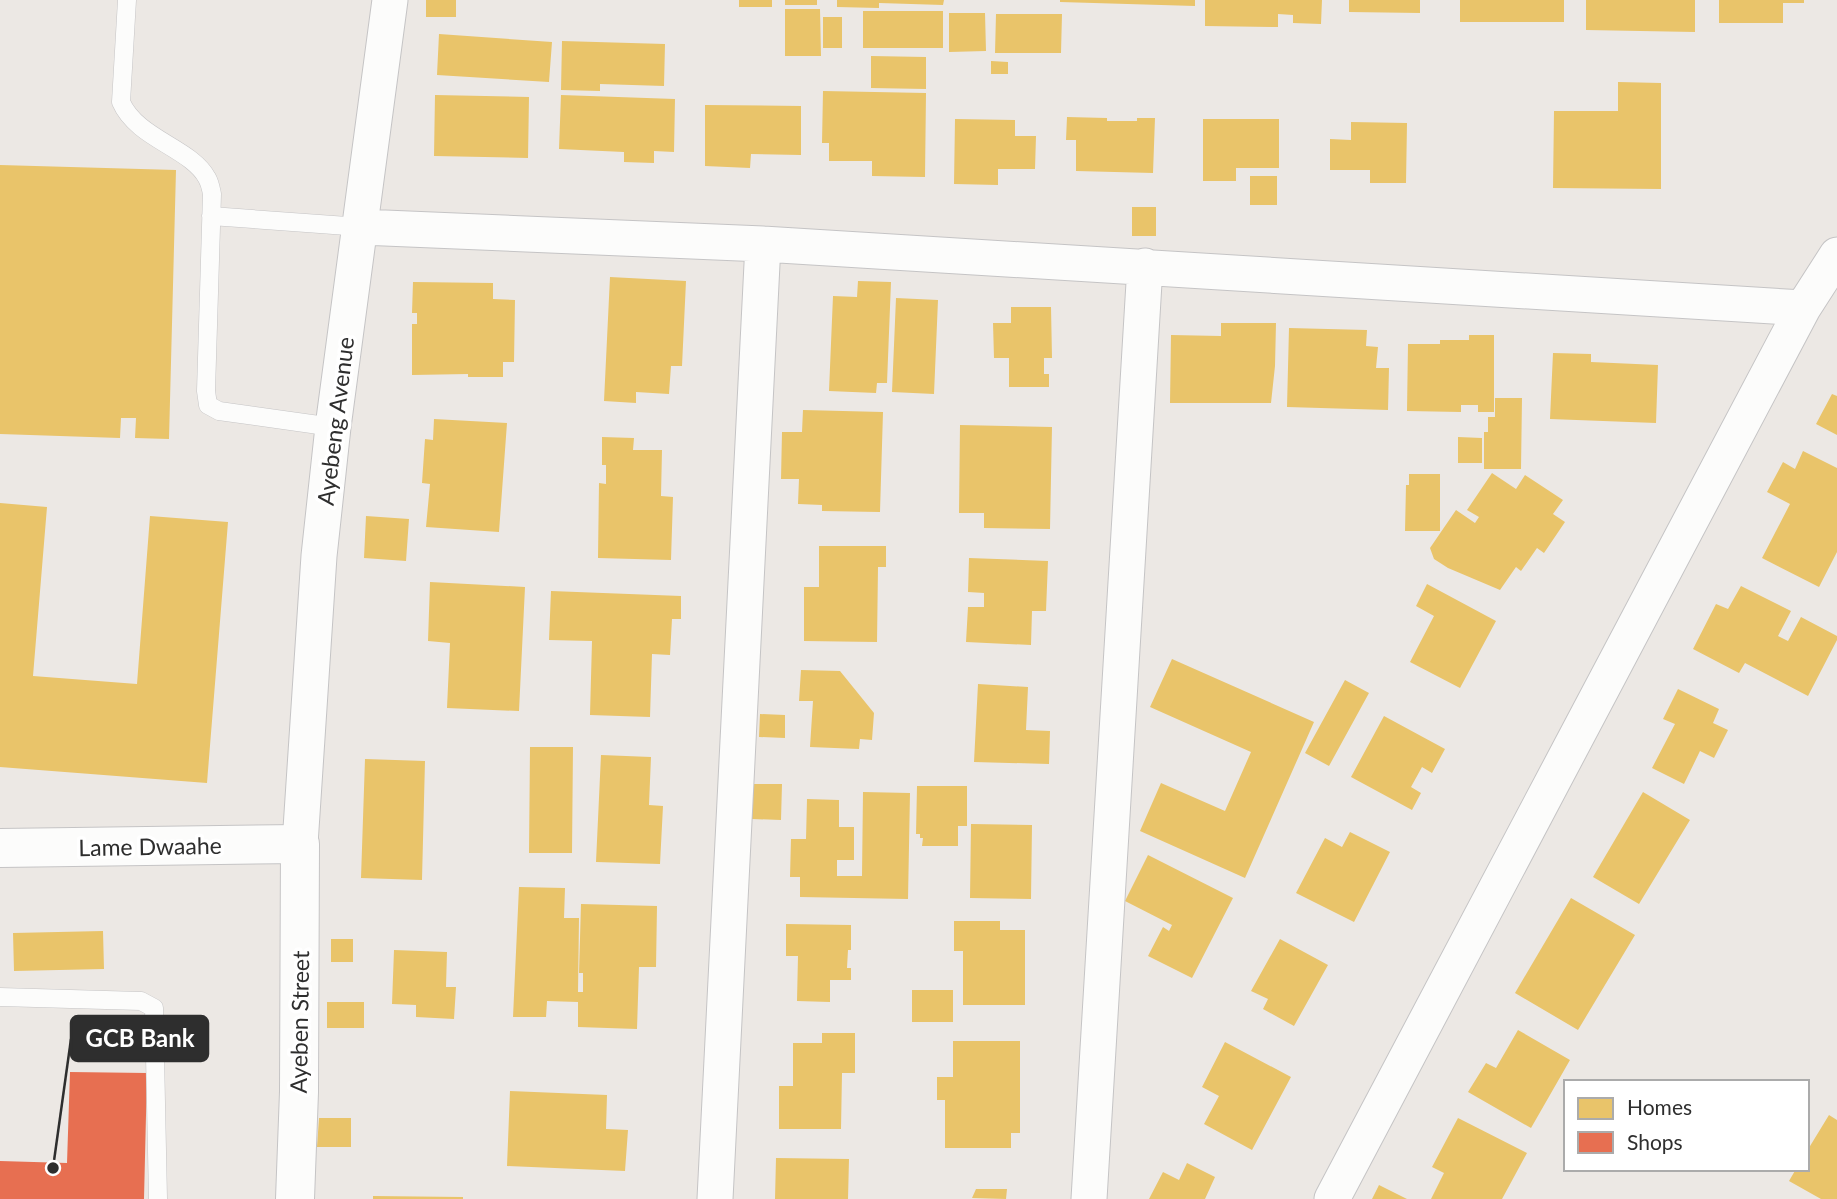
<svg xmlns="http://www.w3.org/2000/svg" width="1837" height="1199" viewBox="0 0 1837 1199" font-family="Lato,sans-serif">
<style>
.homes{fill:#e9c46a}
.shops{fill:#e76f51}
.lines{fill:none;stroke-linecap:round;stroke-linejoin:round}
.lane-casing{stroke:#c5c4c5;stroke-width:19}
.street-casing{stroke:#c5c4c5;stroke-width:37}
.secondary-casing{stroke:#c5c4c5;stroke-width:40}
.lane{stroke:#fcfcfb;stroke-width:18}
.street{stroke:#fcfcfb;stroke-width:35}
.secondary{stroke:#fcfcfb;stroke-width:38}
.labels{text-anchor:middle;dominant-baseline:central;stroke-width:7;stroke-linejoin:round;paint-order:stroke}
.street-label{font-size:23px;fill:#2e2e2e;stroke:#fff}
.leader{fill:none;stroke:#2e2e2e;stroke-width:2.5}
.callout-dot{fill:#2e2e2e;stroke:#fff;stroke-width:2.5}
.callout{fill:#2e2e2e;stroke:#2e2e2e;stroke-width:2.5}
.callout-label{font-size:24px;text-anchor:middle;font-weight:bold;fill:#fff}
</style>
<rect width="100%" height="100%" fill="#ece8e4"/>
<path class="homes" d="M426,0H456V17H426Z
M739,0H772V7H739Z
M785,0H817V5H785Z
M837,0H944L943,5L879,3V8L837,7Z
M1060,0H1195V6L1060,2Z
M1205,0H1322L1321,24L1293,23V15L1278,14V27L1205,26Z
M1349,0H1420V13L1349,12Z
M1460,0H1564V22H1460Z
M1586,0H1695V32L1586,30Z
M1719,0H1804V3H1783V23H1719Z
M785,9H820L821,56H785Z
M863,11H943V48H863Z
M949,13H985L986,51L949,52Z
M996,14H1062L1061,53H995Z
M823,17H842V48H823Z
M439,34L552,42L549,82L437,75Z
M562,41L665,44L664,86L600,84V91L561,90Z
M871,56L926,57V89L871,88Z
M991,61L1008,62V74H991Z
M1618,82L1661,83V189L1553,188L1554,111H1618Z
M823,91L926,93L925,177L872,176V161H829V143H822Z
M435,95L529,97L528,158L434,156Z
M561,95L675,99L674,152L654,151V163L624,162V152L559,149Z
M705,105L801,106V155L751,154L750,168L705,166Z
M1067,117L1107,118V121H1137V118H1155L1153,173L1076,171V140H1066Z
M955,119L1015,120V136H1036L1035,169H998V185L954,184Z
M1203,119H1279V168H1236V181H1203Z
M1351,122L1407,123L1406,183H1370V170H1330V139L1351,140Z
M0,165L176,170L169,439L135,438L136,418H121L120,438L0,434Z
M1250,176H1277V205H1250Z
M1132,207H1156V236H1132Z
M610,277L686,281L682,366H671L669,394L636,392V403L604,401Z
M858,281L891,282L887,383H877L876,393L829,391L833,296L857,297Z
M413,282L493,283V299L515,300L514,362H503V377H468V374L412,375V324H417V313H412Z
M896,298L938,300L934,394L892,392Z
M1011,307H1051L1052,358H1044V374H1049V387H1009V358H994L993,323H1011Z
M1221,323H1276L1275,366L1271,403H1170L1171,335L1221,336Z
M1289,328L1367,330L1366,346L1378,347L1376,368H1389L1388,410L1287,407Z
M1469,335H1494V412H1478V405H1461V412L1407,411L1408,344H1440V340H1469Z
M1553,353L1591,354V362L1658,365L1656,423L1550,419Z
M1832,394L1837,396V435L1816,424Z
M1495,398H1522L1521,469H1484V432H1488V417H1495Z
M803,410L883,412L880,512L822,511V505L798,504L799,479H781L782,432H802Z
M434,419L507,423L499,532L426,527L430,484L422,483L425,439L433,440Z
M960,425L1052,427L1050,529L984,528V513H959Z
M602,437L634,438L633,450H662L661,496L673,497L671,560L598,558L599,483L606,484V465H602Z
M1458,437L1482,438V463H1458Z
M1803,451L1837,468V552L1819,587L1762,558L1790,504L1767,492L1783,462L1795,469Z
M1492,473L1516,489L1525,475L1563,500L1553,514L1565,522L1544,553L1537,548L1521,571L1516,567L1500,590L1448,568L1434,559L1430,548L1456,510L1475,523L1479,517L1467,510Z
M1409,474H1440V531H1405L1406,485H1409Z
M0,503L47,507L33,676L137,684L150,516L228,522L207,783L0,767Z
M366,516L409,519L406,561L364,558Z
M819,546H886V567H878L877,642L804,641V587H819Z
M969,558L1048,561L1046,611H1032L1031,645L966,642L968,607H984V593L968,592Z
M430,582L525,587L519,711L447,708L450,643L428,641Z
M1427,584L1496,621L1460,688L1410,662L1434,616L1416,606Z
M1741,586L1791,611L1778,636L1788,641L1801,617L1837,636V640L1808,696L1745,663L1739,673L1693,649L1716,604L1728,609Z
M551,591L681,596V619H672L670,655L652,654L650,717L590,715L592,641L549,640Z
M1172,659L1314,722L1245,878L1140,831L1161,783L1225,811L1251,752L1150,707Z
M801,670L840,671L874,713L872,740L860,739L859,749L810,747L813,701H799Z
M1345,680L1369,693L1329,766L1305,753Z
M978,684L1028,687L1026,730L1050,731L1049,764L974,762Z
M1678,689L1719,709L1713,723L1728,730L1714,758L1700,751L1684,784L1652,768L1675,724L1663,719Z
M760,714L785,715V738L759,737Z
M1384,716L1445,749L1432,773L1422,767L1411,787L1421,793L1412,810L1351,777Z
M530,747H573L572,853H529Z
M601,755L651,757L649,805L663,806L660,864L596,862Z
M365,759L425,761L422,880L361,878Z
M753,784H782L781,820L752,819Z
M917,786H967V826H958V846H922L923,838H920V834H916Z
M863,792L910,793L908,899L800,897V877H790L791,839H806L807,799L839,800V827H854V860H837V876H862Z
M1643,792L1690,820L1639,904L1593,877Z
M971,824L1032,825L1031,899L970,898Z
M1350,832L1390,852L1354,922L1296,893L1325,838L1342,847Z
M1148,855L1233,898L1192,978L1148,956L1163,927L1169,931L1172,925L1125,901Z
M519,887L565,888L564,918H579L578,992H583V973H579L581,904L657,906L656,967H639L637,1029L578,1027V1002L547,1001L546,1017H513Z
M1571,898L1635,935L1578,1030L1515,993Z
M954,921H1000V930H1025V1005H963V951H954Z
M786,924L851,925V950H848L847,968H851V980H830V1002L797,1001L798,956H786Z
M103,931L104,969L14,971L13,933Z
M331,939H353V962H331Z
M1280,939L1328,965L1294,1026L1263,1009L1268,999L1251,991Z
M394,950L447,952L446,987H456L454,1019L416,1017V1005L392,1004Z
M912,990H953V1022H912Z
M327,1002H364V1028H327Z
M1518,1030L1570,1060L1531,1128L1468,1092L1486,1063L1496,1068Z
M822,1033H855V1073H842L841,1129H779V1086H793V1043H822Z
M953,1041H1020V1133H1011V1148H945V1100H937V1077H953Z
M1225,1042L1291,1077L1252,1150L1204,1124L1219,1096L1202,1087Z
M510,1091L607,1095L606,1129L628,1130L625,1171L507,1166Z
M1829,1115L1837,1120V1199H1821L1789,1181L1796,1169H1807V1151Z
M319,1118H351V1147H317Z
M1458,1118L1527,1153L1502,1199H1431L1444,1173L1432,1167Z
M776,1158L849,1159L848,1199H775Z
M1187,1163L1215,1177L1205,1199H1149L1163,1172L1179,1180Z
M1379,1185L1407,1199H1372Z
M976,1189H1007L1006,1199L972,1198Z
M373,1196L463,1197V1199H373Z"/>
<path class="shops" d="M70,1072L147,1073L144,1199H0V1161L67,1163Z"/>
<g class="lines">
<defs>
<path id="lane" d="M127,0L121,102C137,139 191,148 207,178C210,183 211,189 212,194L206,391L208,405L219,411L333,427
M211,216L361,227
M0,997L141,1001L154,1008L158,1199"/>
<path id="street" d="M361,227L763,244L1803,308
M300,844L319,556L333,427L390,0
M715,1199L763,244
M1089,1199L1145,266
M1332,1199L1803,308L1837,255"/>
<path id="secondary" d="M0,848L300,844L299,1092L295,1199"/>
</defs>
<use href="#lane" class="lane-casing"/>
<use href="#street" class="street-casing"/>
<use href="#secondary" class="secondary-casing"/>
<use href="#lane" class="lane"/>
<use href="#street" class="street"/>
<use href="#secondary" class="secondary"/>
</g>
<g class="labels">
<g class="street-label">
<text transform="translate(335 421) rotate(-83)">Ayebeng Avenue</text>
<text transform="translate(150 846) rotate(-1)">Lame Dwaahe</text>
<text transform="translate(299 1022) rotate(-89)">Ayeben Street</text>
</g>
</g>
<path class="leader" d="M53 1168L71 1039"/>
<circle class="callout-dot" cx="53" cy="1168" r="7"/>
<rect class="callout" x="71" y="1016" width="137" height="45" rx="7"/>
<g class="callout-label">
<text x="140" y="1047">GCB Bank</text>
</g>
<rect x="1564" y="1080" width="245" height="91" fill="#ffffff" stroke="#ababab" stroke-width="2"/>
<rect x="1578" y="1098" width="35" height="21" fill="#e9c46a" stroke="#ababab" stroke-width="2"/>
<text x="1627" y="1115" font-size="21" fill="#2e2e2e">Homes</text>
<rect x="1578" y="1132" width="35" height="21" fill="#e76f51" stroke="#ababab" stroke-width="2"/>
<text x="1627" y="1150" font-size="21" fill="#2e2e2e">Shops</text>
</svg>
